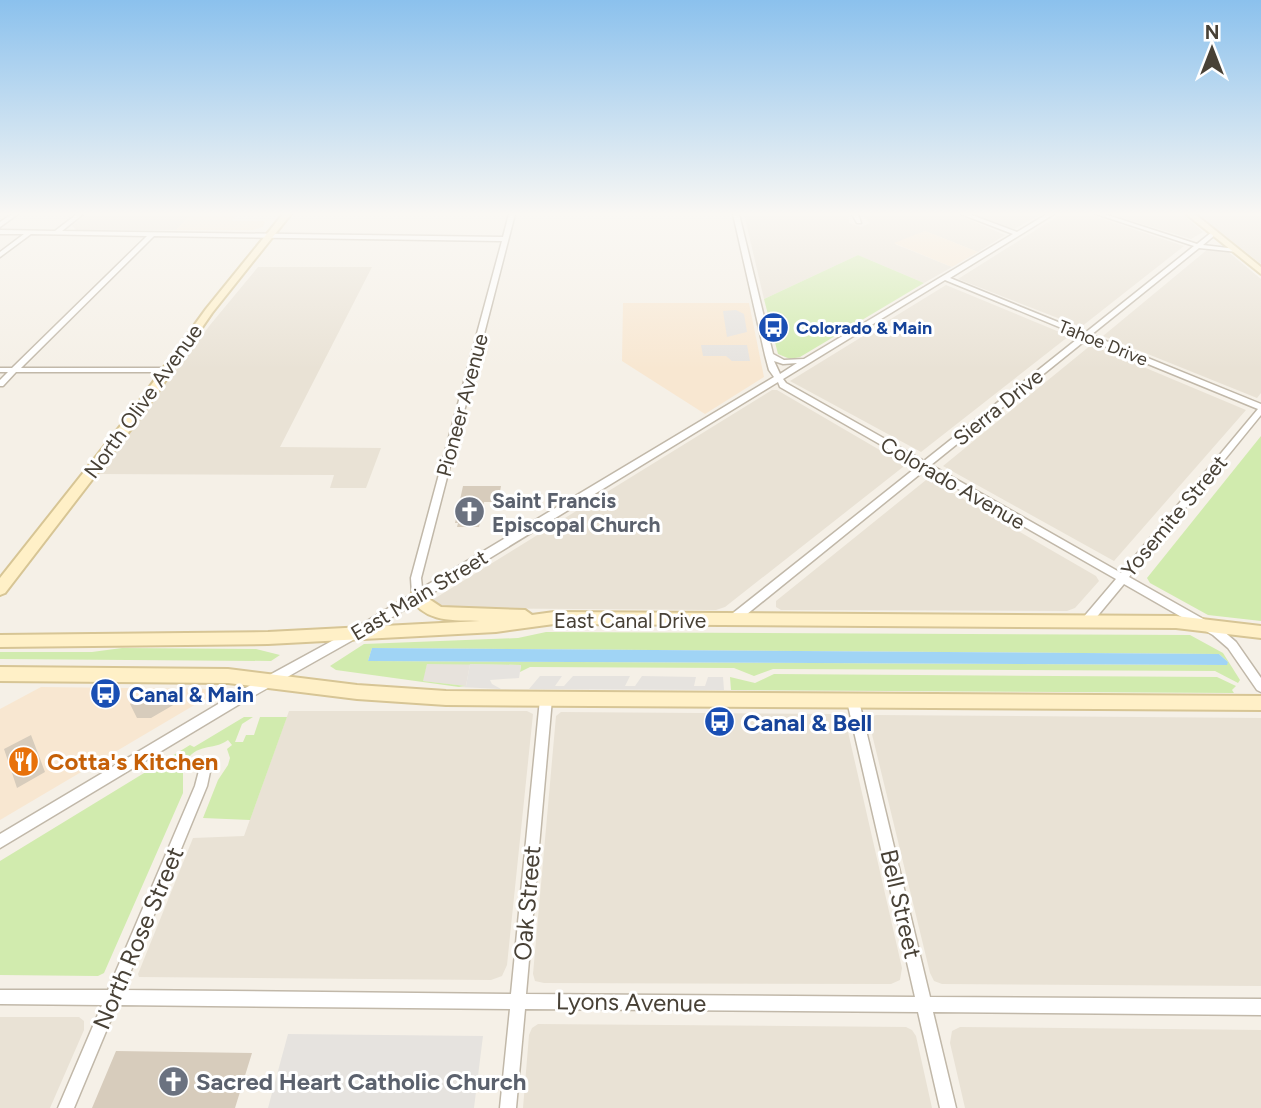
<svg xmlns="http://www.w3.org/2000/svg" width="1261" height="1108" viewBox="0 0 1261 1108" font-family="Figtree,sans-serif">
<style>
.residential{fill:#e9e2d5}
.commercial{fill:#f8e7d1}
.industrial{fill:#e7e2dc}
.green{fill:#d1ebae;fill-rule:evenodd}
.parking{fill:#e6e3df}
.water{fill:#a0d4f5}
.building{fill:#d7ccbc}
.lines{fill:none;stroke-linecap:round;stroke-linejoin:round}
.street-casing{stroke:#c1b8a9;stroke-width:3}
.secondary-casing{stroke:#d7c595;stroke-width:4}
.street{fill:#fff;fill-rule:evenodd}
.secondary{fill:#fff0c7;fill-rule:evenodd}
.labels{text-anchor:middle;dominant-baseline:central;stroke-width:6;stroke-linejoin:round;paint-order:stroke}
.far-transit-label{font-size:18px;font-weight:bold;fill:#164399;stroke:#fff;text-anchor:start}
.far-street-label{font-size:18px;fill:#484136;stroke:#fff}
.street-label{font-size:21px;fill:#484136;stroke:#fff}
.worship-label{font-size:21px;font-weight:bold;fill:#5b616d;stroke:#fff;text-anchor:start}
.transit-label{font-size:21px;font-weight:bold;fill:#164399;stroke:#fff;text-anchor:start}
.near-transit-label{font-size:24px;font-weight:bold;fill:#164399;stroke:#fff;text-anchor:start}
.near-food-label{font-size:24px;font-weight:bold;fill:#c56008;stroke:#fff;text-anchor:start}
.near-street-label{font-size:24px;fill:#484136;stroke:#fff}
.near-worship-label{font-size:24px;font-weight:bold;fill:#5b616d;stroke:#fff;text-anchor:start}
</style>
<rect width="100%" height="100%" fill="#f5f0e7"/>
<path class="residential" d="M86,214H192L176,230H76L72,226Z
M744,214H849V223L861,227L870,223L861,214H956L1005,235L978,252L925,231L895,244L952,267L924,283L858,255L764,299Z
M973,214H1041L1014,229Z
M1061,214H1088L1184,246L1081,327L958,279Z
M1110,214H1182L1203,232L1191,239Z
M1198,214H1261V264Z
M1208,249L1227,251L1261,279V393L1257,398L1103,336Z
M258,267H372L280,447L381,448L366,488H330L334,475L98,474L210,325Z
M946,285L1069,336L921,452L790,381Z
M1091,345L1246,410L1114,561L943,466Z
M772,390H777L902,463L903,467L725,607L716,610L436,608L429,602Z
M926,480L932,481L1096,576L1099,581L1075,608L1067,611L781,610L776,607V601Z
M289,711H527L533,714L507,965L502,976L491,980L139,977L138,974L193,838L244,836Z
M561,712L833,714L841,717L846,723L902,968L900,980L891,984L544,983L535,981L533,974L556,716Z
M876,715L1261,718V986L942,984L934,981L930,973L869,722L871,717Z
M0,1017H79L84,1021V1030L50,1108H0Z
M538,1024L906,1027L912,1030L916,1036L932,1108H523L529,1035L532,1028Z
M960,1027L1261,1030V1108H965L950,1043L952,1031Z"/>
<path class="commercial" d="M192,214H237L231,221H265L263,227L253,230H176Z
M925,231L978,252L952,267L894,243Z
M623,303H749L764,377L705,414L622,361Z
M41,687L210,689L213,691L208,697L0,820V709Z"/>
<path class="industrial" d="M427,664H470L466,686L422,681Z"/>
<path class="green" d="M858,255L924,283L800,357L790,359L778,354L764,299Z
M1261,436V621L1208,615L1150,583L1147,578Z
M546,632L1190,635L1223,653L1240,680L1238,683L1215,671L773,669L754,676L734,668L530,667L520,672L521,665L427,664L423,681L466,686L459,687L336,670L330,666L364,644L518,638ZM372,648L1219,654L1228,662L1226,665L368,661Z
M122,648L256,649L280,655L271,661L0,659V652H92Z
M774,674L1217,677L1236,686L1232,690L1234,693L731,690L730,677L755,683Z
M244,717H253L242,724L235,742H243L246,735H254L260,717H287L250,820L203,818L218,780L228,765L230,758L227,749L232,745L228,740C211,752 196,741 183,766V793L104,973L98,976L0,975V861L190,745L194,747Z"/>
<path class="parking" d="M736,310L744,314L747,332L727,337L723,311Z
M701,345H747L750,361H732L726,356H703Z
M470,664L521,665L519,678L490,680L492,684L501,689L459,687L466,686Z
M540,676H562L555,686H564L573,676H630L625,686H635L642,676L696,677L694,686H705L708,677H723L724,690L529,689Z
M288,1034L483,1036L474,1108H268Z"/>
<path class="water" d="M372,648L1219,654L1228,662L1227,665L368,661Z"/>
<path class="building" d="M463,486H501L498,502H484L479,527H457L458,523H455Z
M145,696H171L175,704L151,718H137L130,704Z
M31,735L45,772L17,788L4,749Z
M116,1051L252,1053L235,1108H92Z"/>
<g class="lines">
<defs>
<path id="street" d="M12,214H18L0,227V222Z
M77,214H83L62,231L503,237L509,214H515L421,578L422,588L774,377L769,370L765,355L733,214H739L773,354L784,360L804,359L1013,234L961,214H969L1017,232L1047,214H1054L950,278L1085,333L1194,246L1096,214H1104L1197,244L1212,232H1216V234L1203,245L1236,249L1239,251L1238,252L1199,248L1091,335L1261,404V415L1129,577L1221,629L1236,642L1261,678V692L1257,690L1228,648L1213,635L1124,584L1090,625L1086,626L1082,625L1081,622L1082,619L1116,579L925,470L736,623L732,624L728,623L727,620L728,617L918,466L780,387L778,382L421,600L360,636L248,699L0,848V834L240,691L352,630L412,594L411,578L502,241L154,236L21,368H172V372H16L3,386H0V380L8,372H0V368H12L147,236L31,234L0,257V252L24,234H0V230L55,231ZM945,280L1081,336L924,461L786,383L783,379ZM1087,339L1258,409L1121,573L931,465ZM774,361L783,364L797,363L780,374Z
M852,214H858L861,223H857Z
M546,694L550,695L552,699L526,994L915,997L847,701L849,697L853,696L857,697L859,701L930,997L1261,999V1015L933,1012L956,1108H940L918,1012L525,1009L516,1108H500L510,1009L117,1005L74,1108H58L102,1005L0,1004V990H108L195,786L201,763L205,761L209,763L211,767L207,786L123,990L511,994L540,699L542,695Z"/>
<path id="secondary" d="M283,214H291L212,313L141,416L5,593L0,595V578L133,410L206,309Z
M1186,214H1195L1261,267V274Z
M417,591L441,607L525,610L532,615L554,612L1176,616L1261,626V638L1176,628L554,624L496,632L268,644L0,647V635L268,632L480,621C454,620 425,623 410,597L412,593Z
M0,667L228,669L357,685L446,691L1261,696V710L446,705L357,699L228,683L0,681Z"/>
</defs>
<use href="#street" class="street-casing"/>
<use href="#secondary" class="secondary-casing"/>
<use href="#street" class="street"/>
<use href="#secondary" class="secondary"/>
</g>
<linearGradient id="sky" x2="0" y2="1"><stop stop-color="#8bc1ed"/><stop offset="0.58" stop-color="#faf8f4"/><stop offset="1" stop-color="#faf8f4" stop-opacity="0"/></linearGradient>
<rect width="1261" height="369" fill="url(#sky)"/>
<defs>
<symbol id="bus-disc" viewBox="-11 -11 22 22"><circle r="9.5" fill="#1a4fb4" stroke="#fff"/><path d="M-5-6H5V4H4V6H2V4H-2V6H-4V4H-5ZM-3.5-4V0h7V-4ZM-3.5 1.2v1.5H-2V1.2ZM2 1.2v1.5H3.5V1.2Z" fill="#fff"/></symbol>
<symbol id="church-disc" viewBox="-11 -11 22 22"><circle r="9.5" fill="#6b7280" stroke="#fff"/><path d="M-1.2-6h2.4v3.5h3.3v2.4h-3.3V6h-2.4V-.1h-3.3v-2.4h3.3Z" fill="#fff"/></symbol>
<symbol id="restaurant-disc" viewBox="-11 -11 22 22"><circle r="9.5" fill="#e8710a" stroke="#fff"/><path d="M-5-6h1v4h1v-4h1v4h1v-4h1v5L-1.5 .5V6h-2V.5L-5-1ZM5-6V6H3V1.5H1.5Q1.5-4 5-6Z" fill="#fff"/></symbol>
</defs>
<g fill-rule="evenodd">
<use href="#bus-disc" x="756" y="310" width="35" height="35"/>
<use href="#church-disc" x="452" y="494" width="35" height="35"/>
<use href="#bus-disc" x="88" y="676" width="35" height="35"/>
<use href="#bus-disc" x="702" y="704" width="35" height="35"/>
<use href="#restaurant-disc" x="6" y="744" width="35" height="35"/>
<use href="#church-disc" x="156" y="1064" width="35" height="35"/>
</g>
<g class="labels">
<g class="far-transit-label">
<text x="796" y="328">Colorado &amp; Main</text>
</g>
<g class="far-street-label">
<text transform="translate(1103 343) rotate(22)">Tahoe Drive</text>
</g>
<g class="street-label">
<text transform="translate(143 401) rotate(-54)">North Olive Avenue</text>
<text transform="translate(462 405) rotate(-75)">Pioneer Avenue</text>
<text transform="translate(998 407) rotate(-39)">Sierra Drive</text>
<text transform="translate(953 483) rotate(30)">Colorado Avenue</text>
<text transform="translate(1174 516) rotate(-50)">Yosemite Street</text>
<text transform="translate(419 595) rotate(-31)">East Main Street</text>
<text x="630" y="620">East Canal Drive</text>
</g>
<g class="worship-label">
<text x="492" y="500">Saint Francis<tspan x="492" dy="24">Episcopal Church</tspan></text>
</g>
<g class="transit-label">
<text x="129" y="694">Canal &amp; Main</text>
</g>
<g class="near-transit-label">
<text x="743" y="722">Canal &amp; Bell</text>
</g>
<g class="near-food-label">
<text x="47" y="761">Cotta's Kitchen</text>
</g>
<g class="near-street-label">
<text transform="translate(527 903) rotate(-85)">Oak Street</text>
<text transform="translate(901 904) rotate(77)">Bell Street</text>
<text transform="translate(138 938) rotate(-67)">North Rose Street</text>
<text transform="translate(631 1002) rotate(1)">Lyons Avenue</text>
</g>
<g class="near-worship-label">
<text x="196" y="1081">Sacred Heart Catholic Church</text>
</g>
</g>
<g transform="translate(1212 49)" stroke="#ffffff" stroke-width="5" paint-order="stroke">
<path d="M0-5L12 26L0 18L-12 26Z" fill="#484136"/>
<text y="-10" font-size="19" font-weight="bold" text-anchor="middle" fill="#484136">N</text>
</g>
</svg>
